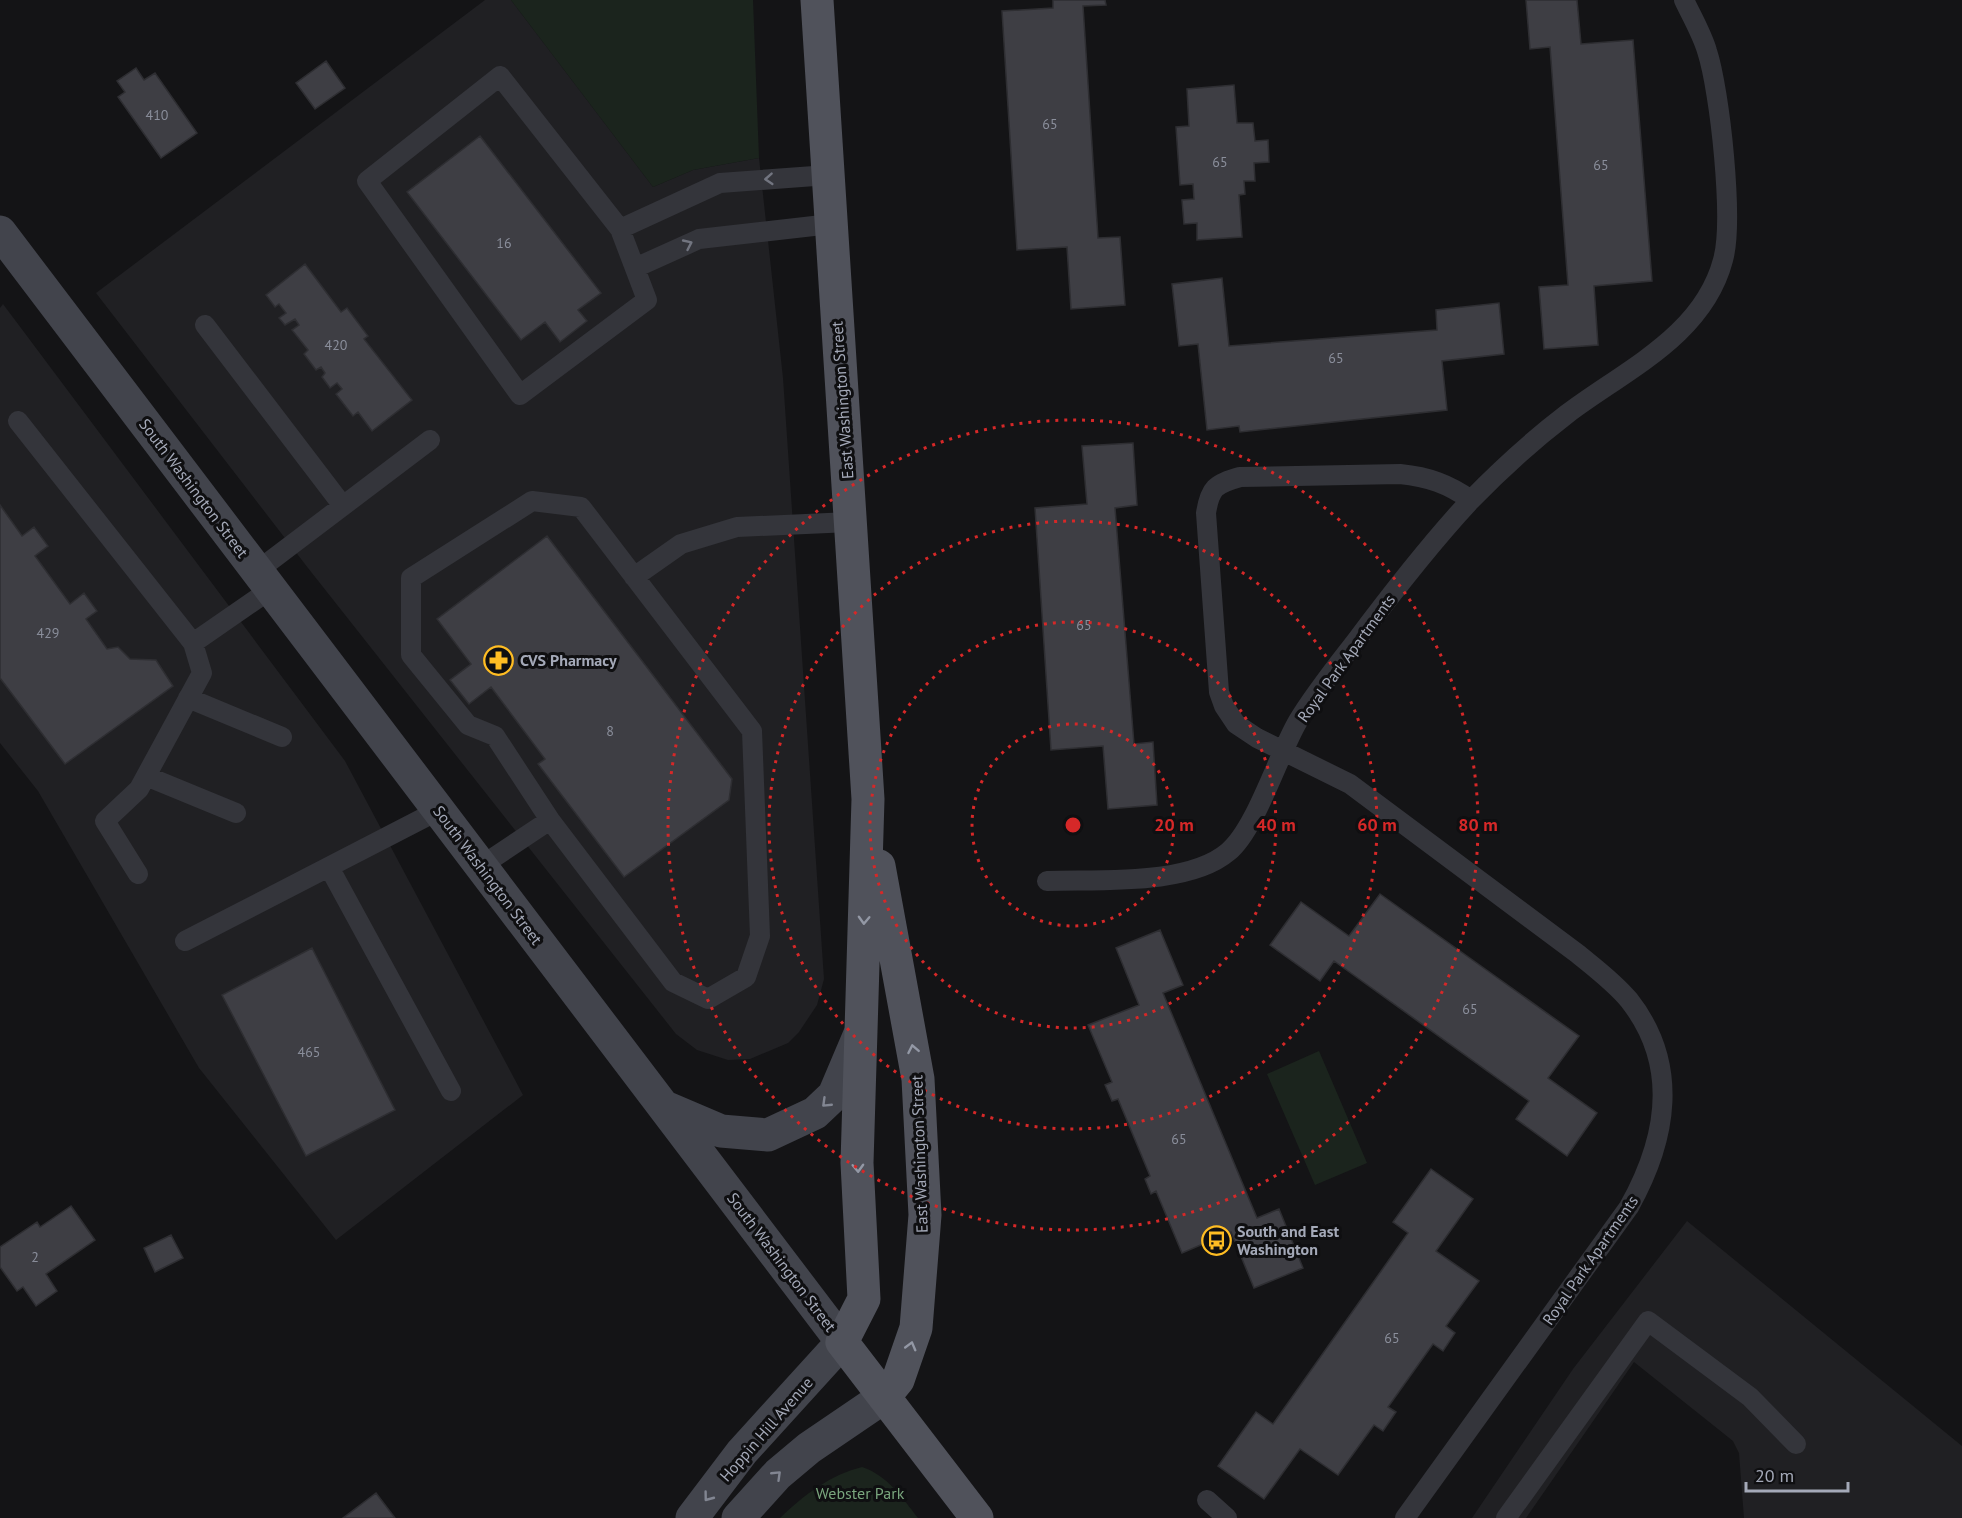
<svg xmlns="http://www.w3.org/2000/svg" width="1962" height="1518" viewBox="0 0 1962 1518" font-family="'PT Sans',sans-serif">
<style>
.built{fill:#202023}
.green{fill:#1b241d}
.building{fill:#3e3e44;stroke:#2e2e32;stroke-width:1.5}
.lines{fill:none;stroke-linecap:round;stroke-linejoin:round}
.service{stroke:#34353b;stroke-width:20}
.secondary{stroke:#42444c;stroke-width:33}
.primary{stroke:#50525b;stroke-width:33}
.oneway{stroke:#727580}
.oneway2{stroke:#9398a5}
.oneway3{stroke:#828692}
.ring{fill:none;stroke:#d62828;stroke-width:3;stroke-dasharray:3 6}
.labels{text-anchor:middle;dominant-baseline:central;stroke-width:6;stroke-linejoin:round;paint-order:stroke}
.number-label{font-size:14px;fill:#8a8e9b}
.street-label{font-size:16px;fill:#a4a9b8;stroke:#0f0f11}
.poi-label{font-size:16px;font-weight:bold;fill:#a4a9b8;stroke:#0f0f11;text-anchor:start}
.park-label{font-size:16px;fill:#79a57d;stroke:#0f0f11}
.centre{fill:#d62828;stroke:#0f0f11;stroke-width:3}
.ring-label{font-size:18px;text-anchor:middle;font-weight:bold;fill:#d62828;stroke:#0f0f11;stroke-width:6;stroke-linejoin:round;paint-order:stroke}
</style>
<rect width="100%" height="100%" fill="#141416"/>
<path class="built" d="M485,0H511L653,187L693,170L759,158L783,378L824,979L817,1005L799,1032L788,1043L750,1059L728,1060L697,1050L676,1034L308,568L96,293Z
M3,304L345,761L523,1095L336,1240L199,1068L38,791L0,743V308Z
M1687,1221L1962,1446V1518H1744L1739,1453L1733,1441L1634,1362L1526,1518H1472L1573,1369Z"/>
<path class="green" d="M511,0H753L759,158L693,170L653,187Z
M1319,1051L1367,1163L1315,1185L1267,1074Z
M862,1467C888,1476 901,1496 918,1518H780C804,1495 830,1475 862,1467Z"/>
<path class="building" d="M1053,0H1105L1106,5L1083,6L1098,238L1120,237L1125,305L1071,309L1067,247L1017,250L1002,11L1053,8Z
M1526,0H1577L1581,44L1633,40L1652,281L1594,286L1598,345L1544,349L1539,287L1568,285L1550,47L1530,49Z
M326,61L345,88L315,109L296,83Z
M136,68L144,80L155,73L197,133L161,158L118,97L125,92L117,81Z
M1234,85L1237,123H1253L1255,141L1268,140L1269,162L1254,163L1255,181H1244L1245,194L1239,195L1242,237L1197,240V223L1184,224L1182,200L1194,199L1193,184L1180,185L1176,127L1189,126L1187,89Z
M480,136L601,293L578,310L587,321L560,342L545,322L521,340L407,192Z
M305,264L341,312L347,308L368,336L364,339L412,400L372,431L358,412L353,416L336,394L342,389L337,383L330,388L322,377L325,373L321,367L316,370L304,354L308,350L292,330L299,325L295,319L285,325L279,318L286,313L279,304L275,307L266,295Z
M1222,278L1229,346L1437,330L1436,310L1499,303L1504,354L1442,361L1447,410L1240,432L1239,426L1207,430L1198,344L1179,346L1172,284Z
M1133,443L1137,505L1115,508L1134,744L1153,742L1157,805L1108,809L1103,746L1051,750L1035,508L1087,504L1082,446Z
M0,505L22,536L34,527L48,546L35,556L70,604L84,593L97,611L86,619L107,649L118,647L130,659L156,660L173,686L65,764L0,678Z
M547,536L732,779L729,800L624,877L538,764L545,759L491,687L469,704L450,680L471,664L437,619Z
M1380,894L1579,1036L1548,1078L1597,1113L1567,1156L1516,1119L1529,1101L1334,961L1320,981L1270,945L1301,902L1349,936Z
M1160,930L1183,985L1163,993L1257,1218L1279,1209L1303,1268L1254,1288L1231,1232L1182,1253L1156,1191L1151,1194L1145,1179L1150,1176L1118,1099L1112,1101L1105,1085L1112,1082L1088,1025L1139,1005L1116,948Z
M312,948L395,1110L306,1156L222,995Z
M1431,1169L1473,1199L1436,1251L1479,1281L1446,1326L1455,1333L1443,1351L1433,1344L1388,1407L1396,1412L1383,1431L1374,1425L1338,1475L1300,1449L1264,1499L1218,1466L1256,1412L1273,1424L1408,1233L1393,1222Z
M71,1206L95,1240L46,1274L57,1291L36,1306L23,1287L17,1291L0,1267V1247L37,1222L40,1227Z
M171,1235L183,1258L155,1272L144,1248Z
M376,1493L395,1518H343Z"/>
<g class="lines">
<path class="service" d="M500,76L620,229L647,300L520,395L367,181Z
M620,229L720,183L828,175
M635,268L699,239L831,224
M205,325L343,506
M18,421L193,643L271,589
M532,501L581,507L752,731L760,936L746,977L708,999L673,982L550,820L495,736L468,725L411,655V578Z
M257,571L430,440
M634,577L681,544L737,527L850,522
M188,698L282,737
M146,776L236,813
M481,866L550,820
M329,867L451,1091
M138,874L105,821L139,789L202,673L193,643
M1047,881C1098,879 1188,886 1228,852C1256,829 1278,755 1298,721C1315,693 1336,667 1356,641C1392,593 1429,545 1470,501C1500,470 1533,440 1567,414C1625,370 1703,336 1723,260C1734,221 1720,91 1707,51C1702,34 1692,17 1684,0
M185,941L439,810
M1207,1500L1227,1518
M1405,1518L1629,1207C1667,1139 1680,1065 1629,1000C1614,982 1595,968 1578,954L1350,784L1257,738L1236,724L1224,706L1219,692L1206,513C1210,488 1215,484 1240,477L1400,474C1429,477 1448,484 1471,500
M1506,1518L1648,1321L1750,1397L1796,1444"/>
<path class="secondary" d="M0,232L842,1342L742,1452L692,1518
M667,1108L721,1131L768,1135L815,1113L834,1095L859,1036
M738,1518L778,1474L809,1448L884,1397"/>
<path class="primary" d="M817,0L868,799L857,1163L864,1299L842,1342L977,1518
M879,866L918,1079L925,1215L916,1328L898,1380L884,1397"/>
</g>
<defs><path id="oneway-chevron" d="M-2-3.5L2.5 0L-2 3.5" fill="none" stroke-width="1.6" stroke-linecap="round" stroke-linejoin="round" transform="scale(1.5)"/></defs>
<g class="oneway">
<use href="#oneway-chevron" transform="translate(769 179) rotate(176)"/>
<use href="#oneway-chevron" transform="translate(688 244) rotate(-25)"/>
</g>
<g class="oneway2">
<use href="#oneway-chevron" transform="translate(864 920) rotate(92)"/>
<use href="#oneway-chevron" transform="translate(913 1049) rotate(-101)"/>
<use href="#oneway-chevron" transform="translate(858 1168) rotate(88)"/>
<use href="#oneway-chevron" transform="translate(911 1346) rotate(-75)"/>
</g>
<g class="oneway3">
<use href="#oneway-chevron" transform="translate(826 1103) rotate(136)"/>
<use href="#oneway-chevron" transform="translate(777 1475) rotate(-44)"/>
<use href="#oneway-chevron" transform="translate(708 1497) rotate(127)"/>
</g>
<g class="ring">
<circle cx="1073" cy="825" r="101"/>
<circle cx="1073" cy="825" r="203"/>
<circle cx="1073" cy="825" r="304"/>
<circle cx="1073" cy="825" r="405"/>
</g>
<defs>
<symbol id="pharmacy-ring" viewBox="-11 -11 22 22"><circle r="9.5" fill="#0f0f11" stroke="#ffbd23" stroke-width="1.5"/><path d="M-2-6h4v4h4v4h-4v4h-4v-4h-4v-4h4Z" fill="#ffbd23"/></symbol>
<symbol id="bus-ring" viewBox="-11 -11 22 22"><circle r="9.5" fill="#0f0f11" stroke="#ffbd23" stroke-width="1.5"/><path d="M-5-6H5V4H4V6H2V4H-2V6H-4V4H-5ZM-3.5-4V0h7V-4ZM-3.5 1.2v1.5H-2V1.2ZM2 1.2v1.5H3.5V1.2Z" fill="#ffbd23"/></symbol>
</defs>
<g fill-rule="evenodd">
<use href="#pharmacy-ring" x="482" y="644" width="33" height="33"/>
<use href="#bus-ring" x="1200" y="1224" width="33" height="33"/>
</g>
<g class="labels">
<g class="number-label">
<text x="157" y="115">410</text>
<text x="1050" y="124">65</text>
<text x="1220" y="162">65</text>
<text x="1601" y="165">65</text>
<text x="504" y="243">16</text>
<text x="336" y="345">420</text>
<text x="1336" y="358">65</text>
<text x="1084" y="625">65</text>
<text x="48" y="633">429</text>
<text x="610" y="731">8</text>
<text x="1470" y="1009">65</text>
<text x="309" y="1052">465</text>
<text x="1179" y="1139">65</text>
<text x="35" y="1257">2</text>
<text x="1392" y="1338">65</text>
</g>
<g class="street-label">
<text transform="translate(842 400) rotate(-94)">East Washington Street</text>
<text transform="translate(194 488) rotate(53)">South Washington Street</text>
<text transform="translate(1346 658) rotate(-54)">Royal Park Apartments</text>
<text transform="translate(488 875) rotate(53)">South Washington Street</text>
<text transform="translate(919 1154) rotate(-92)">East Washington Street</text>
<text transform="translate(1590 1260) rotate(-55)">Royal Park Apartments</text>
<text transform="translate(782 1262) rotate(53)">South Washington Street</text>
<text transform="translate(766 1429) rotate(-49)">Hoppin Hill Avenue</text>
</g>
<g class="poi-label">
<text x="520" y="660">CVS Pharmacy</text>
<text x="1237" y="1231">South and East<tspan x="1237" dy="18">Washington</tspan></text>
</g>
<g class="park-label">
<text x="860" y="1493">Webster Park</text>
</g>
</g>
<circle cx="1073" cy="825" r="9" class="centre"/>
<g class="ring-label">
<text x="1174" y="831">20 m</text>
<text x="1276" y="831">40 m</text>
<text x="1377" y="831">60 m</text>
<text x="1478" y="831">80 m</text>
</g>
<path d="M1746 1482v9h102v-9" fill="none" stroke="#a4a9b8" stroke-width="3"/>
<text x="1755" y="1482" font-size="18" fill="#a4a9b8" stroke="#0f0f11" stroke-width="4.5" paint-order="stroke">20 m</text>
</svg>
